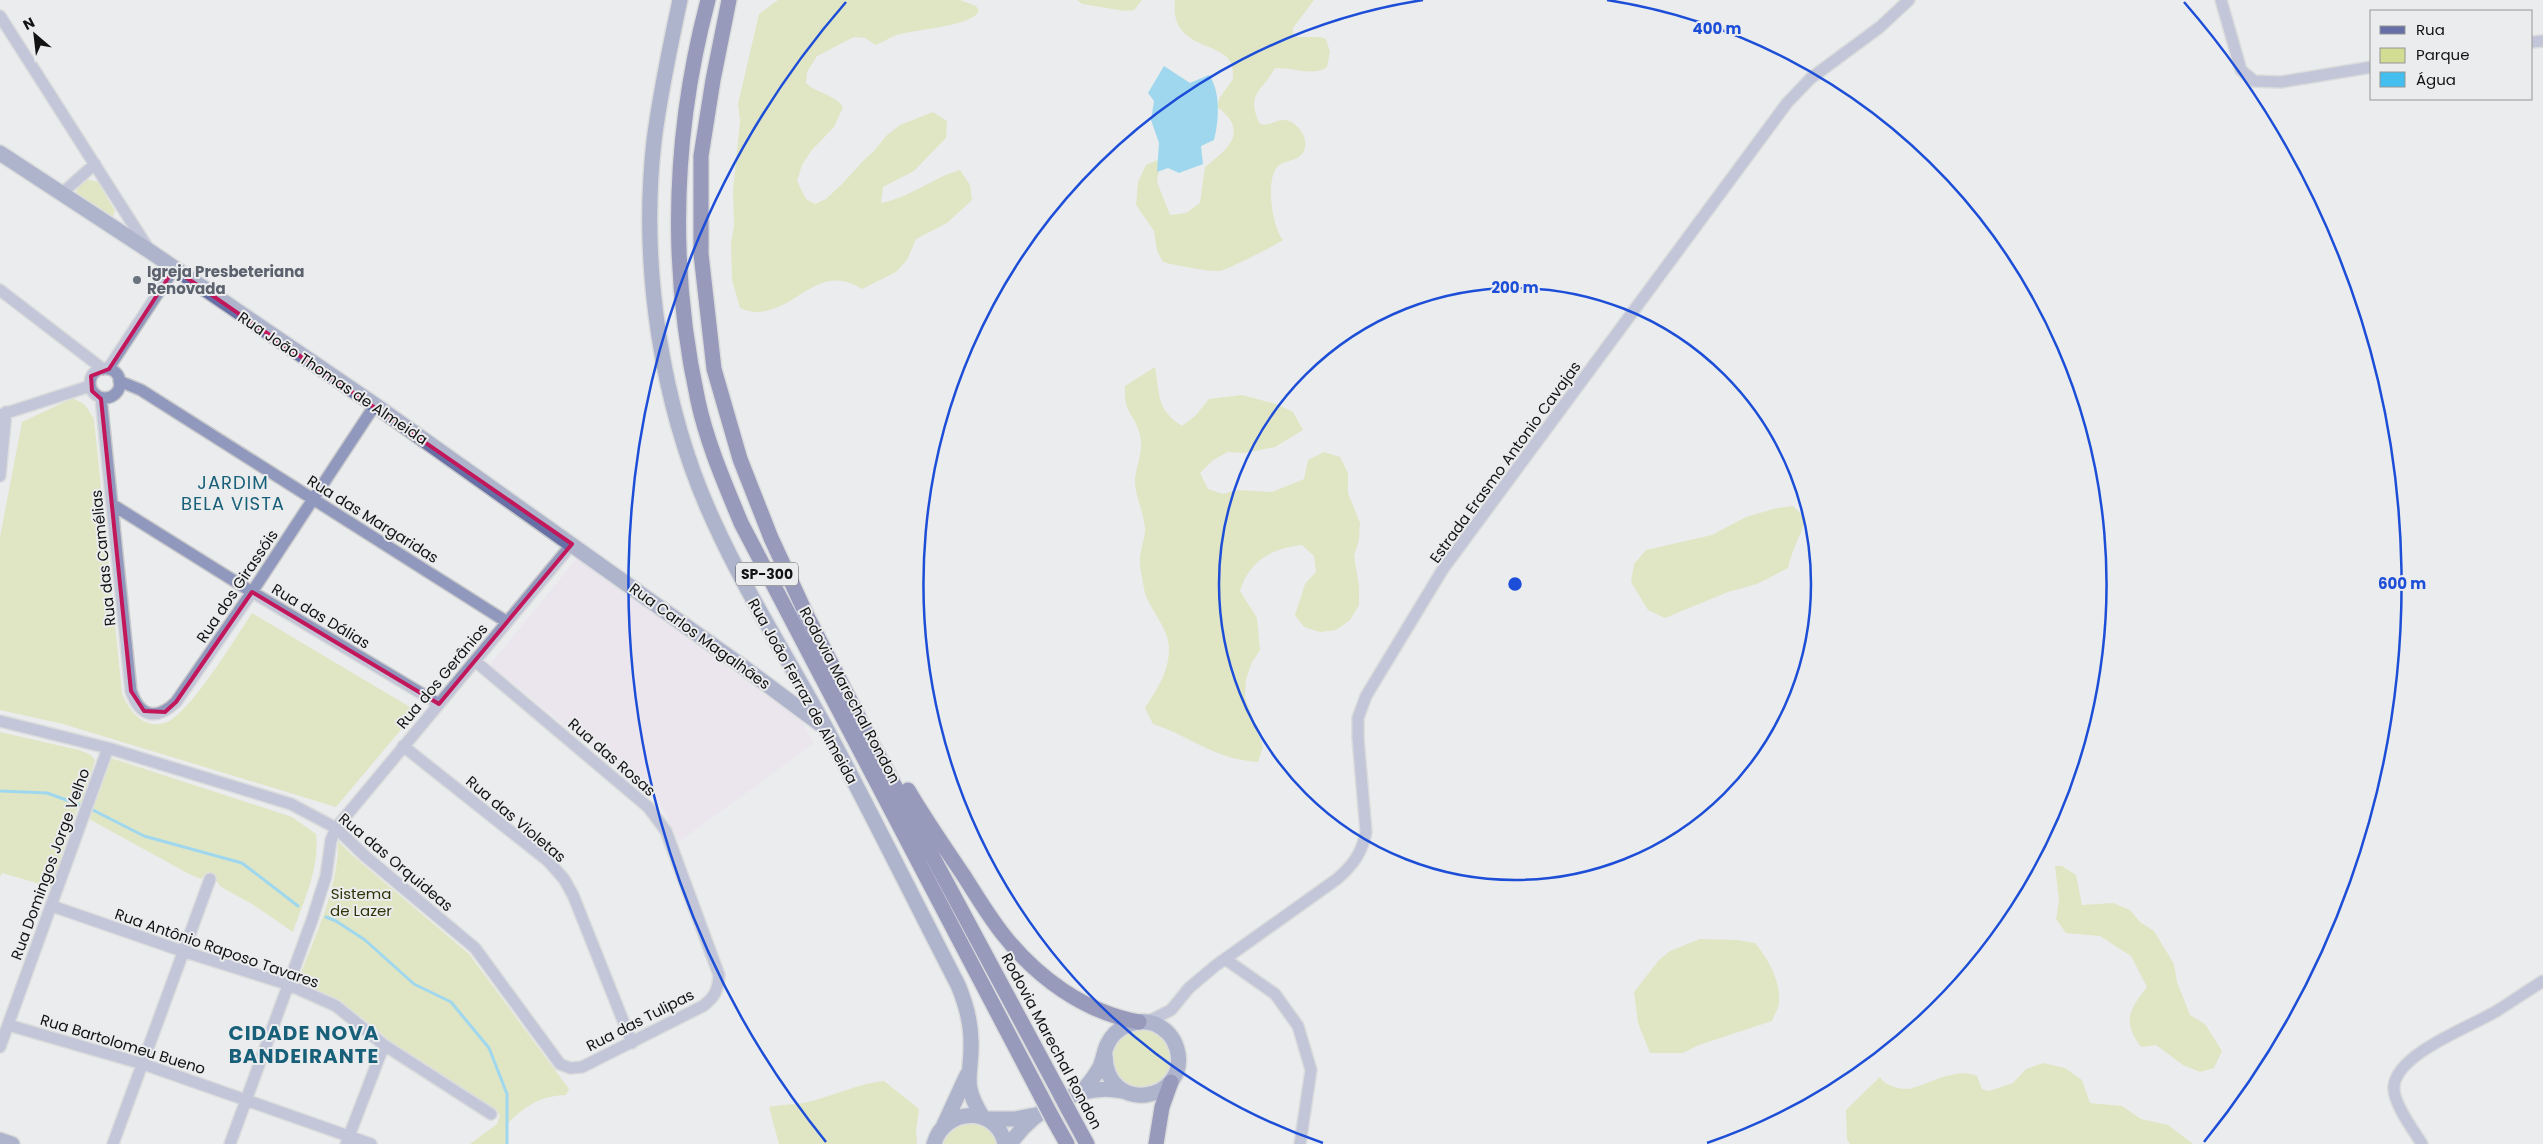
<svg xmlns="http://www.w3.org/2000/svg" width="2543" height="1144" viewBox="0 0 2543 1144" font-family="Poppins,sans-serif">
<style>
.industrial{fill:#eadcf0}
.green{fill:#d3dc93}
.water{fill:#44beef}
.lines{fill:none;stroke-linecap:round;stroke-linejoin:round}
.stream{stroke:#44beef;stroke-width:3}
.street-casing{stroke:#c8c9ca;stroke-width:14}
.secondary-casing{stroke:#c8c9ca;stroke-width:18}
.highway-casing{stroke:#c8c9ca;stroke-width:18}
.street{stroke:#9198be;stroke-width:11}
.secondary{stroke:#666fa6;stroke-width:15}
.highway{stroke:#333582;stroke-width:15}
.highway-bridge-casing{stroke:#c8c9ca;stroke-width:18;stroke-linecap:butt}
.highway-bridge{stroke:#333582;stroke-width:15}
.marked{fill:none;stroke:#c2185b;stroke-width:4;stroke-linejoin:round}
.ring{fill:none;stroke:#1d4ed8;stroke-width:2.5}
.worship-dot{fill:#6b7280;stroke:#ebeced;stroke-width:2}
.labels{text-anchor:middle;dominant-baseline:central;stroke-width:4;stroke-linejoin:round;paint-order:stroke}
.shield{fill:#ebeced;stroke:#545455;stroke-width:1}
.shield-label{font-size:14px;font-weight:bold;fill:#131314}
.worship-label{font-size:15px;font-weight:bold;fill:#5b616d;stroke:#ebeced;text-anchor:start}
.street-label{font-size:15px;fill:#131314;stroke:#ebeced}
.park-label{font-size:15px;fill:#303307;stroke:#ebeced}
.quarter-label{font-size:18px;letter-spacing:1px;fill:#18607a;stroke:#ebeced}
.district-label{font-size:20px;font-weight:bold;letter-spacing:1px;fill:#18607a;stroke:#ebeced}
.centre{fill:#1d4ed8;stroke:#ebeced;stroke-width:2.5}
.ring-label{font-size:15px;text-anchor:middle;font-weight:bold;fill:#1d4ed8;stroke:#ebeced;stroke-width:4;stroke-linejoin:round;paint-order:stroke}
</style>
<rect width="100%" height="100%" fill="#ebeced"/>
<path class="industrial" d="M577,558L802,722L814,743L679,842L659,801L490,665Z"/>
<path class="green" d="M778,0H960L976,6L979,11C971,27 915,29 897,35C890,37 883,42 876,45L865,38L854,37L817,56L807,72L806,83C816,93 836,95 843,107L834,127L811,151L802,165L797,181L806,199L815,204L826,199L842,184L863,161L874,151L886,136L900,125L933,112L947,121L946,138L914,171L883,187L881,203C909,198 932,178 960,170L970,185L972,200L947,223L916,239L907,260L896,272L862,289C818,262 801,308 759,312C754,313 746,310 740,308L732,280L731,244L734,226L733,191L740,121L738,104L759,14Z
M1077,0H1142L1134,10L1125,11L1082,4Z
M1175,0H1314L1293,28V33L1297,37H1320L1326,39L1330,52L1327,67C1315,77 1292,67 1275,68C1262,92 1245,94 1260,124C1270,127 1279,117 1289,121C1302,126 1312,145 1300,156C1294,161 1284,161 1278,166C1265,179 1272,227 1283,240C1278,244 1225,271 1220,271C1210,272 1173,265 1163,262L1157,251L1154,231L1136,205L1138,182L1146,165L1158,160L1160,164L1157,182L1170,215L1186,213L1200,203L1205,167C1228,149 1250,131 1217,107L1220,97L1233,79C1233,74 1233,67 1231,63C1222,41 1169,50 1175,0Z
M86,179L98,182L115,211L112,219L76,194L78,185Z
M1155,367C1160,395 1156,409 1182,426L1196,415L1209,399L1242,395L1276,404L1293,412L1303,430L1275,447L1245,453L1228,452L1213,460L1200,473L1208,489L1223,494L1238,490L1272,492L1304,479L1308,460L1324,452L1340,457L1348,473V493L1360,523L1359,540L1354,556L1359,586V605L1350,620L1336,630L1320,632L1304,627L1295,615L1305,584L1316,572L1314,556L1302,545C1272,548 1249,561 1240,591L1257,618L1260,650L1251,664L1246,680L1245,697L1263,747L1258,762C1214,759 1192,737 1153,724L1145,708C1157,689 1169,672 1169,649C1169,628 1151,612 1145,593C1144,588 1140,568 1140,563C1139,552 1145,540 1145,529C1144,512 1135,497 1135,480C1136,465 1144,451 1140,435C1135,413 1123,414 1125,386Z
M73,398L85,405L94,419L122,693C129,711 144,731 167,722C191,712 236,637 252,613L415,710L410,719L336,807L63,724L0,710V537L22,422Z
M1793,506L1806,519C1800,536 1792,550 1788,568L1757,584L1728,592L1665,618L1648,610L1631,582L1634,564L1646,550L1712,535L1746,517L1777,508Z
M0,732L79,750L91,755L95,760L84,798L79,804L51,887L2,873L0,877Z
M111,758L292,817L316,834C320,868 304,900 293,932L252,904L221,887L213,876L204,875L201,879L189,874L89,819L108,761Z
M338,841L351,854L469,954L569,1089L566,1095C540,1096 525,1106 507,1124V1144H470L497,1124L500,1115L476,1097L396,1046L369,1023L340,1003L305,988L299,979C315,935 339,888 338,841Z
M2055,866H2062L2076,875L2082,905L2113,903L2130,910L2140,922L2154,931L2174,964L2177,982L2190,1015L2205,1024L2222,1051L2214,1068L2200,1072L2183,1065L2156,1045L2141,1047C2122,1021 2129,1010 2147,987L2131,956L2100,936L2066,933L2056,919L2059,900Z
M1700,939L1737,940L1755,943C1768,959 1781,981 1779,1002C1779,1008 1774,1015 1772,1021L1699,1045L1683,1053H1650L1638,1023L1634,992L1659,960L1670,951Z
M1112 1059a30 30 0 1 1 60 0a30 30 0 1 1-60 0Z
M2043,1063L2065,1068L2082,1080L2090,1103L2122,1106L2141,1119L2168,1125L2193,1144H1850L1847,1139L1846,1110L1880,1077C1884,1086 1904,1091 1912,1088C1932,1083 1957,1067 1977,1076L1982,1089L1989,1091L2013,1083L2026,1069Z
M884,1081L919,1109L916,1131L917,1144H779L769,1107C781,1104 792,1105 804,1103C831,1097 856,1084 884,1081Z
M959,1121L986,1124L1000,1144H940V1140Z"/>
<path class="water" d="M1164,66L1190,83L1209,75C1221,91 1219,122 1214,140L1201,146L1203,164L1179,173L1168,168L1157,172L1159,143L1151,120L1154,101L1148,93Z"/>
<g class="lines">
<path class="stream" d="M0,791L47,793L83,806
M89,808L144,836L242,863L298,906
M326,917L336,921L365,940L414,984L451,1002L489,1048L507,1094V1144"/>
<defs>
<path id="street" d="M2221,0L2241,70L2254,81L2281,82L2372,67
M0,16L148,248
M2532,42L2543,41
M61,194L95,164
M0,290L103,369
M90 383a15 15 0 1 1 30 0a15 15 0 1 1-30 0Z
M108,369L174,269
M119,381L141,390L507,622
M101,398L131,691C140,717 156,721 176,702L252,592L375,405
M0,415L90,386
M0,476L6,412
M113,505L252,592L439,704
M0,721L108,748L291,804L336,828L365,856L475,948L560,1064L570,1068L582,1067L703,1006C715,997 718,990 719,975L666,831L648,807L475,661
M403,746L548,861L564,879L573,895L632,1043
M52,906L182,951L287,984L336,1006L384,1045L491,1114
M1225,959L1275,994L1298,1026L1311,1070L1300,1144
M1147,1022L1171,1010L1189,988L1215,966L1337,879C1353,865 1362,853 1366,832L1358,738V718L1366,696L1443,569L1787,103L1811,78L1880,27L1909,0
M8,1025L143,1064L371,1144
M0,1047L108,748
M113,1144L210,879
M230,1144L312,920L326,876L331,840L336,828L572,544
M346,1144L384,1045
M2422,1144C2414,1131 2392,1102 2394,1086C2397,1054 2469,1027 2495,1012C2511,1002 2527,991 2543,981"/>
<path id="secondary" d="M680,0C670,47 660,93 654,141C640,265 661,407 713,520C746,593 789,660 827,730C872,814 914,900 958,985C966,1004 971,1022 971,1042C972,1077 961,1082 982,1116
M0,153L151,252L375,405L742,666L820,724
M1082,1091C1089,1084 1095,1076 1100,1067C1103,1060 1104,1052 1107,1045C1115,1027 1137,1017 1155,1024C1166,1029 1174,1038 1177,1049C1191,1101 1106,1117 1105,1055
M989,1119H1015L1035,1115
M944,1125L967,1075
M0,1140L12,1144
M934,1144C944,1107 997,1105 1005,1144
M1010,1144C1033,1110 1081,1082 1122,1091"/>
<path id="highway" d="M708,0C673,132 669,268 698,401C707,443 725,484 741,523L1042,1098
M729,0L713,80L701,156V254L714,369L740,459L771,538L807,616L870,740L1058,1090
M908,790C925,819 945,848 964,876C976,895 988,915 1002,933C1036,977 1084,1012 1139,1022
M1068,1109L1087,1144
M1052,1117L1067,1144
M1156,1144L1162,1107L1171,1082"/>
</defs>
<use href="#street" class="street-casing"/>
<use href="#secondary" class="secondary-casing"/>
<use href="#highway" class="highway-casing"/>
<use href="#street" class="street"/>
<use href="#secondary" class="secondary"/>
<use href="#highway" class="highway"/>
<defs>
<path id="highway-bridge" d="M1058,1090L1068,1109
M1042,1098L1052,1117"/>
</defs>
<use href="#highway-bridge" class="highway-bridge-casing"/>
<use href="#highway-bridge" class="highway-bridge"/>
</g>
<path d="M0 0H2543V1144H0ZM174,269L572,544L439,704L252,592L176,702L165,712L144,711L131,691L101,399L92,391L91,376L109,369Z" fill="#ebeced" fill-opacity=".55" fill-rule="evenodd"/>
<path class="marked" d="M174,269L572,544L439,704L252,592L176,702L165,712L144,711L131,691L101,399L92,391L91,376L109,369Z"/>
<g class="ring">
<circle cx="1515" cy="584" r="296"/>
<path d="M1323 1143A591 591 0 0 1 1423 0M1607 0A591 591 0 0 1 1707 1143"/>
<path d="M826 1142A887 887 0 0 1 846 2M2184 2A887 887 0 0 1 2204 1142"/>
</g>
<circle class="worship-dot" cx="137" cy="280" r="5"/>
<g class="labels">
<rect class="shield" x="736" y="562.5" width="62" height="23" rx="4"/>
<g class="shield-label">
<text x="767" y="574">SP-300</text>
</g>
<g class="worship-label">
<text x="147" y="271">Igreja Presbeteriana<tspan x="147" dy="17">Renovada</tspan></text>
</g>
<g class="street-label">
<text transform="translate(333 378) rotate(34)">Rua João Thomas de Almeida</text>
<text transform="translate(1505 462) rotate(-54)">Estrada Erasmo Antonio Cavajas</text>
<text transform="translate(373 519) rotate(32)">Rua das Margaridas</text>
<text transform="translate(103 558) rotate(-96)">Rua das Camélias</text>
<text transform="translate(237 586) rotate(-56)">Rua dos Girassóis</text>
<text transform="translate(321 616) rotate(31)">Rua das Dálias</text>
<text transform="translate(700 636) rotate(36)">Rua Carlos Magalhães</text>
<text transform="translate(442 676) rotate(-50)">Rua dos Gerânios</text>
<text transform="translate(803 691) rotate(61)">Rua João Ferraz de Almeida</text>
<text transform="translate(850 695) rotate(62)">Rodovia Marechal Rondon</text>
<text transform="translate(612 757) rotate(41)">Rua das Rosas</text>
<text transform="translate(516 819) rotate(40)">Rua das Violetas</text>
<text transform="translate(396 862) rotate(40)">Rua das Orquideas</text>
<text transform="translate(50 864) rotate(-70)">Rua Domingos Jorge Velho</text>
<text transform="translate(217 948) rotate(19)">Rua Antônio Raposo Tavares</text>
<text transform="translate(640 1020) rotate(-27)">Rua das Tulipas</text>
<text transform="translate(1052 1041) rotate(62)">Rodovia Marechal Rondon</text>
<text transform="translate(123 1044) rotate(17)">Rua Bartolomeu Bueno</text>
</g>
<g class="park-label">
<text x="361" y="893">Sistema<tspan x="361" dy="17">de Lazer</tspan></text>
</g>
<g class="quarter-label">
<text x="233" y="482">JARDIM<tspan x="233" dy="21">BELA VISTA</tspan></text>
</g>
<g class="district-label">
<text x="304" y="1033">CIDADE NOVA<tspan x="304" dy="23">BANDEIRANTE</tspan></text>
</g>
</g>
<circle cx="1515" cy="584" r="8" class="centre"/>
<g class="ring-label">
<text x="1717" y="34">400 m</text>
<text x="1515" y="293">200 m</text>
<text x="2402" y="589">600 m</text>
</g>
<rect x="2370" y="10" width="162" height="90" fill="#ebeced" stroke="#959596"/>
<rect x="2380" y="26" width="25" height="8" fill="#666fa6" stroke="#959596"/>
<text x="2416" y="35" font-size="15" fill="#131314">Rua</text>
<rect x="2380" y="48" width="25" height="15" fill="#d3dc93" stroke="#959596"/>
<text x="2416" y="60" font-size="15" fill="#131314">Parque</text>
<rect x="2380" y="72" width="25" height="15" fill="#44beef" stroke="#959596"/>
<text x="2416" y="85" font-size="15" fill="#131314">Água</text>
<g transform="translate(35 35) rotate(332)" stroke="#ebeced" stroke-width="4" paint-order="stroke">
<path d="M0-4L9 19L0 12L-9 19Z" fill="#131314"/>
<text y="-8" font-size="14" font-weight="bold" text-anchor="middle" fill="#131314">N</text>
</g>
</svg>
